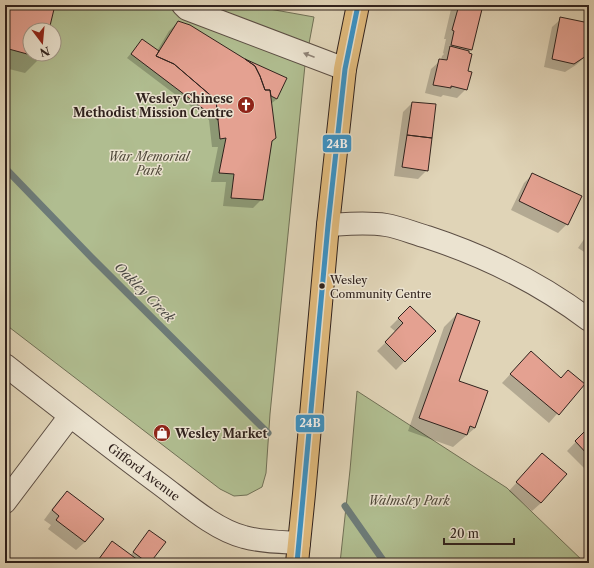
<svg xmlns="http://www.w3.org/2000/svg" width="594" height="568" viewBox="0 0 594 568" font-family="'Libre Caslon Text',serif">
<style>
.green{fill:#b0bd90;stroke:#707056;fill-rule:evenodd}
.shadow{fill:#0003}
.lines{fill:none;stroke-linecap:round;stroke-linejoin:round}
.stream{stroke:#6d7b78;stroke-width:7}
.building{fill:#e4a191;stroke:#30221d}
.minor-casing{stroke:#5c4e44;stroke-width:24}
.major-casing{stroke:#30221d;stroke-width:24}
.minor{stroke:#ebe3d0;stroke-width:22}
.major{stroke:#e0ba7c;stroke-width:22}
.bus-1-casing{stroke:#ebe3d0;stroke-width:8}
.bus-1{stroke:#3a93c7;stroke-width:5}
.oneway{fill:#8e8276}
.bus-dot{fill:#30221d;stroke:#ebe3d0;stroke-width:1.5}
.labels{text-anchor:middle;dominant-baseline:central;stroke-width:3;stroke-linejoin:round;paint-order:stroke}
.bus-label{font-size:11px;fill:#30221d;stroke:#ebe3d0;text-anchor:start}
.poi-label{font-size:12px;font-weight:bold;fill:#30221d;stroke:#ebe3d0;text-anchor:end}
.park-label{font-size:12px;font-style:italic;fill:#50493a;stroke:#ebe3d0}
.street-label{font-size:12px;fill:#30221d;stroke:#ebe3d0}
.water-label{font-size:13px;font-style:italic;fill:#494743;stroke:#ebe3d0}
.line-badge{stroke:#ebe3d0;stroke-width:1.5}
.badge-label{font-size:11px;text-anchor:middle;font-weight:bold;fill:#fff}
</style>
<rect width="100%" height="100%" fill="#e0d4b7"/>
<filter id="stains"><feTurbulence type="fractalNoise" baseFrequency=".005" numOctaves="4"/><feColorMatrix values="0 0 0 0 .2 0 0 0 0 .09 0 0 0 0 .02 0 0 0 .5 -.17"/></filter>
<radialGradient id="worn" r=".72"><stop offset=".6" stop-color="#630" stop-opacity="0"/><stop offset="1" stop-color="#630" stop-opacity=".3"/></radialGradient>
<path class="green" d="M5,5H247L314,17L305,65L270,414L266,473L262,487L247,495L234,496L220,489L5,324ZM30,30H54V54H30Z
M357,391L507,488L585,563H340L350,470Z"/>
<path class="shadow" d="M5,5H54L48,30H30V54H42L41,57L25,73L5,68Z
M225,5H243L240,8Z
M452,5H482L471,50L467,54L466,89L457,98L443,95L441,97L425,93L431,69L441,60L442,56L444,54L443,53L446,39H444Z
M561,19L589,23V44L586,56L576,65L565,72L544,67L552,27Z
M178,22L244,60L286,78L277,99L272,103L271,102L275,138L271,143L262,199L253,208L223,206L226,182H211L218,147H212L209,120L127,58L138,45L157,51L169,31Z
M412,103L427,170L418,179L394,176L403,112Z
M533,174L567,224L558,233L511,210L524,183Z
M589,232V255L578,248Z
M410,307L434,331L396,370L377,351L396,332L390,327Z
M457,314V382L475,428L453,447L408,431L444,327Z
M531,352L560,379L583,384L549,423L502,383Z
M589,428V467L586,470L567,451Z
M542,454L541,503L532,511L509,491Z
M67,492L85,542L76,550L48,529L51,525L44,520L58,501Z
M149,531V563H95L112,542L130,556Z"/>
<g class="lines">
<path class="stream" d="M5,168L93,259L268,433
M345,506L385,563"/>
</g>
<path class="building" d="M5,5H55L49,30H30V54H43L42,58L5,48Z
M459,5H483L472,50L451,45L454,31L452,30Z
M560,17L589,23V44L586,56L574,64L552,59Z
M178,21L190,25L245,59L255,66L260,76L265,90H270L276,138L272,141L263,200L231,198L234,174L219,173L226,138L220,139L216,100L174,64L156,56Z
M142,39L159,51L156,56L174,64L216,100L218,120L131,54Z
M450,46L469,51V53L472,54L468,71L472,72L467,90L451,86V88L433,85L439,59L447,60Z
M5,50L8,51L6,60H5Z
M245,59L287,78L277,99L271,96L270,90H265L260,76L255,66Z
M412,102L436,104L432,138L407,135Z
M407,135L432,138L428,171L402,167Z
M532,173L582,196L568,225L519,201Z
M410,306L436,331L405,362L385,342L403,323L398,318Z
M457,313L480,321L459,381L488,391L475,428L470,426L467,435L419,418Z
M531,351L561,378L568,370L585,384L559,415L510,374Z
M589,427V456L575,441Z
M542,453L567,474L541,503L516,482Z
M67,491L104,519L85,542L56,520L59,516L52,510Z
M149,530L166,542L150,563H148L133,552Z
M112,541L142,563H96Z"/>
<g class="lines">
<defs>
<path id="minor" d="M183,5L187,9L345,69
M328,225C347,224 366,222 386,225C399,227 413,233 427,237C485,256 540,283 589,320
M5,365C55,404 106,444 157,482C183,501 213,529 244,537C261,542 281,542 299,543
M5,502L70,416"/>
<path id="major" d="M297,563L304,494L328,225L345,69L358,5"/>
</defs>
<use href="#minor" class="minor-casing"/>
<use href="#major" class="major-casing"/>
<use href="#minor" class="minor"/>
<use href="#major" class="major"/>
<defs>
<path id="bus-1" d="M297,563L328,225L345,69L358,5"/>
</defs>
<use href="#bus-1" class="bus-1-casing"/>
<use href="#bus-1" class="bus-1"/>
</g>
<defs><path id="oneway-solid" d="M-6-.8H1V-3.2L6.5 0L1 3.2V.8H-6Z"/></defs>
<use class="oneway" href="#oneway-solid" transform="translate(309 55) rotate(-159)"/>
<defs>
<symbol id="church-disc" viewBox="-11 -11 22 22"><circle r="9.5" fill="#8f2418" stroke="#ebe3d0"/><path d="M-1.2-6h2.4v3.5h3.3v2.4h-3.3V6h-2.4V-.1h-3.3v-2.4h3.3Z" fill="#fff"/></symbol>
<symbol id="shop-disc" viewBox="-11 -11 22 22"><circle r="9.5" fill="#8f2418" stroke="#ebe3d0"/><path d="M-5-2.5h2.3a2.7 3.5 0 0 1 5.4 0H5L5.5 6h-11ZM-1.5-2.5h3a1.5 2.3 0 0 0-3 0Z" fill="#fff"/></symbol>
</defs>
<g fill-rule="evenodd">
<use href="#church-disc" x="236" y="95" width="20" height="20"/>
<use href="#shop-disc" x="152" y="423" width="20" height="20"/>
</g>
<circle class="bus-dot" cx="322" cy="286" r="3.5"/>
<g class="labels">
<g class="bus-label">
<text x="330" y="280">Wesley<tspan x="330" dy="14">Community Centre</tspan></text>
</g>
<g class="poi-label">
<text x="233" y="98">Wesley Chinese<tspan x="233" dy="14">Methodist Mission Centre</tspan></text>
<text x="175" y="433" text-anchor="start">Wesley Market</text>
</g>
<g class="park-label">
<text x="149" y="156">War Memorial<tspan x="149" dy="14">Park</tspan></text>
<text x="409" y="500">Walmsley Park</text>
</g>
<g class="street-label">
<text transform="translate(144 472) rotate(37)">Gifford Avenue</text>
</g>
<g class="water-label">
<text transform="translate(145 292) rotate(45)">Oakley Creek</text>
</g>
</g>
<g class="line-badge">
<rect x="322" y="134" width="30" height="19" rx="4" fill="#3a93c7"/>
<rect x="295" y="414" width="30" height="19" rx="4" fill="#3a93c7"/>
</g>
<g class="badge-label">
<text x="337" y="148">24B</text>
<text x="310" y="427">24B</text>
</g>
<rect width="594" height="568" fill="none" stroke="#e0d4b7" stroke-width="20"/>
<rect x="6" y="6" width="582" height="556" fill="none" stroke="#30221d" stroke-width="2"/>
<rect x="10" y="10" width="574" height="548" fill="none" stroke="#30221d"/>
<g transform="translate(42 42) rotate(164)"><circle r="19" fill="#ebe3d0" stroke="#a09688"/>
<path d="M0-3L7 15L0 10L-7 15Z" fill="#8f2418"/>
<text y="-6" font-size="11" font-weight="bold" text-anchor="middle" fill="#30221d">N</text>
</g>
<path d="M444 538v6h70v-6" fill="none" stroke="#30221d" stroke-width="2"/>
<text x="450" y="538" font-size="12" fill="#30221d" stroke="#ebe3d0" stroke-width="3" paint-order="stroke">20 m</text>
<rect width="100%" height="100%" filter="url(#stains)"/>
<rect width="100%" height="100%" fill="url(#worn)"/>
</svg>
